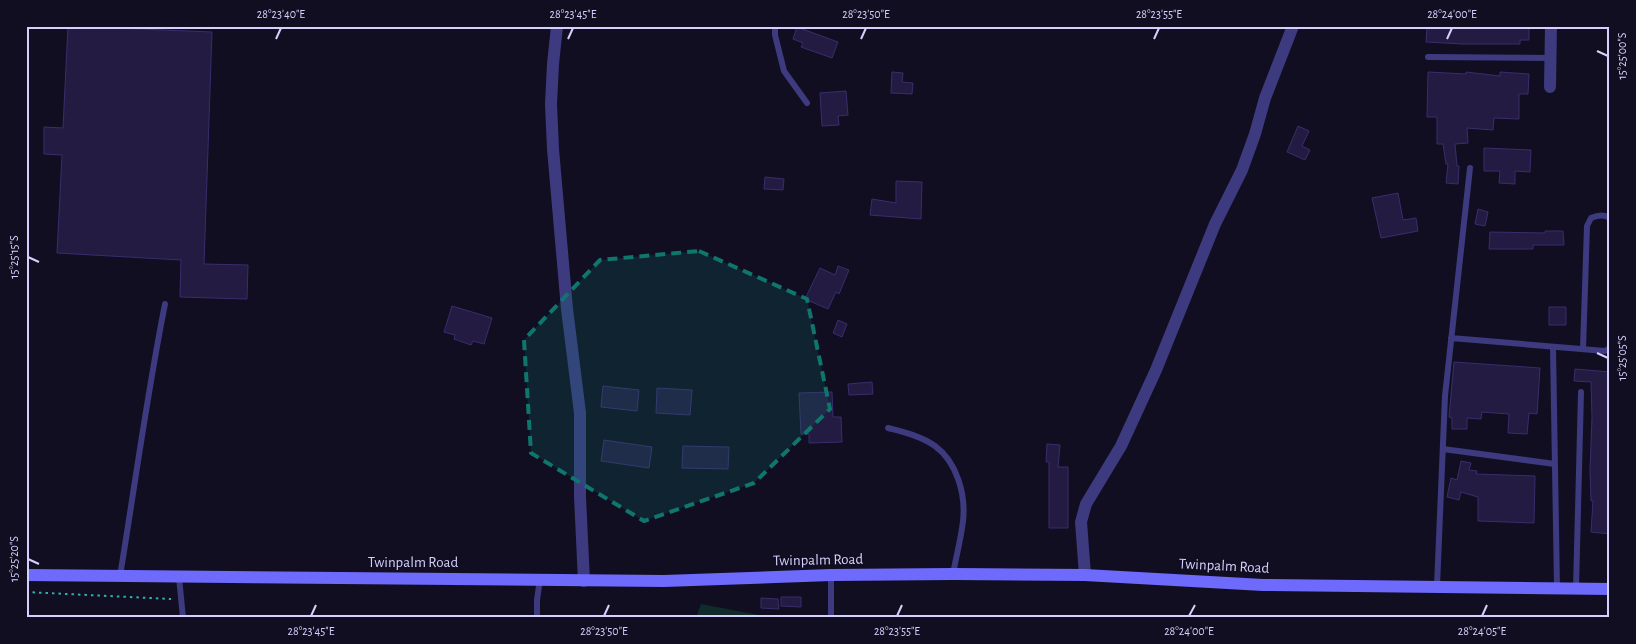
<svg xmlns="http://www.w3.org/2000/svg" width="1636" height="644" viewBox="0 0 1636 644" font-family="'Alegreya Sans',sans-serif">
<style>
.green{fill:#112b2a}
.building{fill:#231b42;stroke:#3a2d6d}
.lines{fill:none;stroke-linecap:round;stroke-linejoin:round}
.path{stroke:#31b0a9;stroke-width:2;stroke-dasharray:2.5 4;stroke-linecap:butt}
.service{stroke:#3d3a7f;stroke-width:6}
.minor{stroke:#3d3a7f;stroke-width:12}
.secondary{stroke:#6e6afb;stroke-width:12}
.marked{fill:#0f766e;fill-opacity:0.2;stroke:#0f766e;stroke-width:4;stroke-dasharray:10 6;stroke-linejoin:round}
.ticks{fill:none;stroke:#d5d0fe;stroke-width:2}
.labels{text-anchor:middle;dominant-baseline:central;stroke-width:4;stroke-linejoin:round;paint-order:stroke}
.street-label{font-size:15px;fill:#d5d0fe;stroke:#110e21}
.neatline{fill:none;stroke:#d5d0fe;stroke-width:2}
.ticks-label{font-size:12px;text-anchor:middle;fill:#d5d0fe}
</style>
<rect width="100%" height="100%" fill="#110e21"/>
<path class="green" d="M701,604L764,616L765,618H696Z"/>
<path class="building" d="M68,26L212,32L204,264L248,265L247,299L180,297L181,260L57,253L62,155L44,154V127L63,128Z
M1427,26H1529V40H1520V44H1463L1426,42Z
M797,27L838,42L832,58L801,47L803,43L793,39Z
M892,72L903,73L902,82L913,83L912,94L891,93Z
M1428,72L1466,74V72L1500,76V72L1529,74L1528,94H1519V119L1494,118L1493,130L1467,128L1468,143L1455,144L1457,166H1459L1458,184L1446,183L1448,164H1446L1443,144H1437V117H1427Z
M846,91L848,115L838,116L839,125L822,126L820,93Z
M1298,126L1309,131L1302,146L1310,150L1305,160L1287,152Z
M1484,148L1531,150L1530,172L1515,171V184L1499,183L1500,171H1484Z
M765,177L784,179L783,190L764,189Z
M896,181L922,182L921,219L870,215L872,199L896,203Z
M1398,193L1403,220L1416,218L1418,231L1381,238L1372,198Z
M1478,209L1488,212L1485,226L1475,224Z
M1545,231H1563L1564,245H1533V249H1489L1490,232L1545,233Z
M838,266L849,270L839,294L836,292L828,309L805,299L820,268L835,275Z
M452,306L492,318L484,344L473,341L471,345L454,339L455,335L444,332Z
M1549,307H1566V325H1549Z
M838,320L847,324L842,337L833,333Z
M1454,362L1540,368L1537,414L1529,413L1527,434L1508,433L1509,414L1482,412L1481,419L1467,418V429H1452V418L1449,417Z
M1575,369L1610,372V534L1591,532L1593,501H1591L1590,470L1592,418L1591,382L1574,381Z
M872,382L873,394L849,395L848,384Z
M603,386L639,390L637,411L601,407Z
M657,388L692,390L690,415L656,413Z
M832,392L833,417H841L842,442L809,443V434H801L799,393Z
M604,440L652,447L649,468L601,461Z
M1047,444L1060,445L1058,467H1068V528H1049V462H1046Z
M683,446L729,447L728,469L682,468Z
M1461,461L1471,463L1469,470L1477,471L1476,474L1535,476L1534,523L1478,521V497L1461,492L1459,500L1447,497L1451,478L1457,480Z
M781,597H801V607L781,606Z
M761,598L778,599L779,609L761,608Z"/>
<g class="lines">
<path class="path" d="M26,592L171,599"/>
<path class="service" d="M775,26V35L784,71L807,103
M1428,57L1551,58
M1451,338L1605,351L1610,348
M1553,347L1557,588
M1583,349L1587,226L1591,218C1598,215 1604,214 1610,218
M888,428C903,432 921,436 935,446C957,462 966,495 963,521C961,539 956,557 953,574
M1443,449L1555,464
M831,575V618
M120,576C135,485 147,394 165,304
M179,577L183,618
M1437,586L1445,396L1470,168
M1576,588L1581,392
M537,618V600L540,579"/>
<path class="minor" d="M557,26L553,64L551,104L553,149L567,309L580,413V497L584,581
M1550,87L1551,26
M1085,575L1081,522L1086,504L1121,446L1156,370L1215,224L1242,170L1255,134L1265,98L1293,26"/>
<path class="secondary" d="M26,575L664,581L831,575L953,574L1085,575L1263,585L1610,589"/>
</g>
<path class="marked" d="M699,251L807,299L830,409L754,483L644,521L531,453L524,340L600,260Z"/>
<path class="ticks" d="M276,39L281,28M568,39L573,28M861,39L866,28M1154,39L1159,28M1447,39L1452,28M1597,51L1608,56M28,257L39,262M1597,353L1608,358M28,559L39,564M311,616L316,605M604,616L609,605M897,616L902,605M1189,616L1195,605M1482,616L1487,605"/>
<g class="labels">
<g class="street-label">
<text transform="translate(818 560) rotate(-1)">Twinpalm Road</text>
<text x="413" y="562">Twinpalm Road</text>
<text transform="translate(1224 566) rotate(3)">Twinpalm Road</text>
</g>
</g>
<rect width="1636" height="644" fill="none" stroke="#110e21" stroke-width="55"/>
<rect x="28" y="28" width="1580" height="588" class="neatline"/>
<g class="ticks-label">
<text x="281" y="18">28°23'40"E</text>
<text x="573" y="18">28°23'45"E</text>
<text x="866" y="18">28°23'50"E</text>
<text x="1159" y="18">28°23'55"E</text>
<text x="1452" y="18">28°24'00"E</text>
<text transform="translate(1622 56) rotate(-90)" y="4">15°25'00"S</text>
<text transform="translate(14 257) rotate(-90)" y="4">15°25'15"S</text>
<text transform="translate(1622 358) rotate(-90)" y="4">15°25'05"S</text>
<text transform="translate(14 559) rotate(-90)" y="4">15°25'20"S</text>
<text x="311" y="635">28°23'45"E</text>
<text x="604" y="635">28°23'50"E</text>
<text x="897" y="635">28°23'55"E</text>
<text x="1189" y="635">28°24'00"E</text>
<text x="1482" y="635">28°24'05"E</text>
</g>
</svg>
